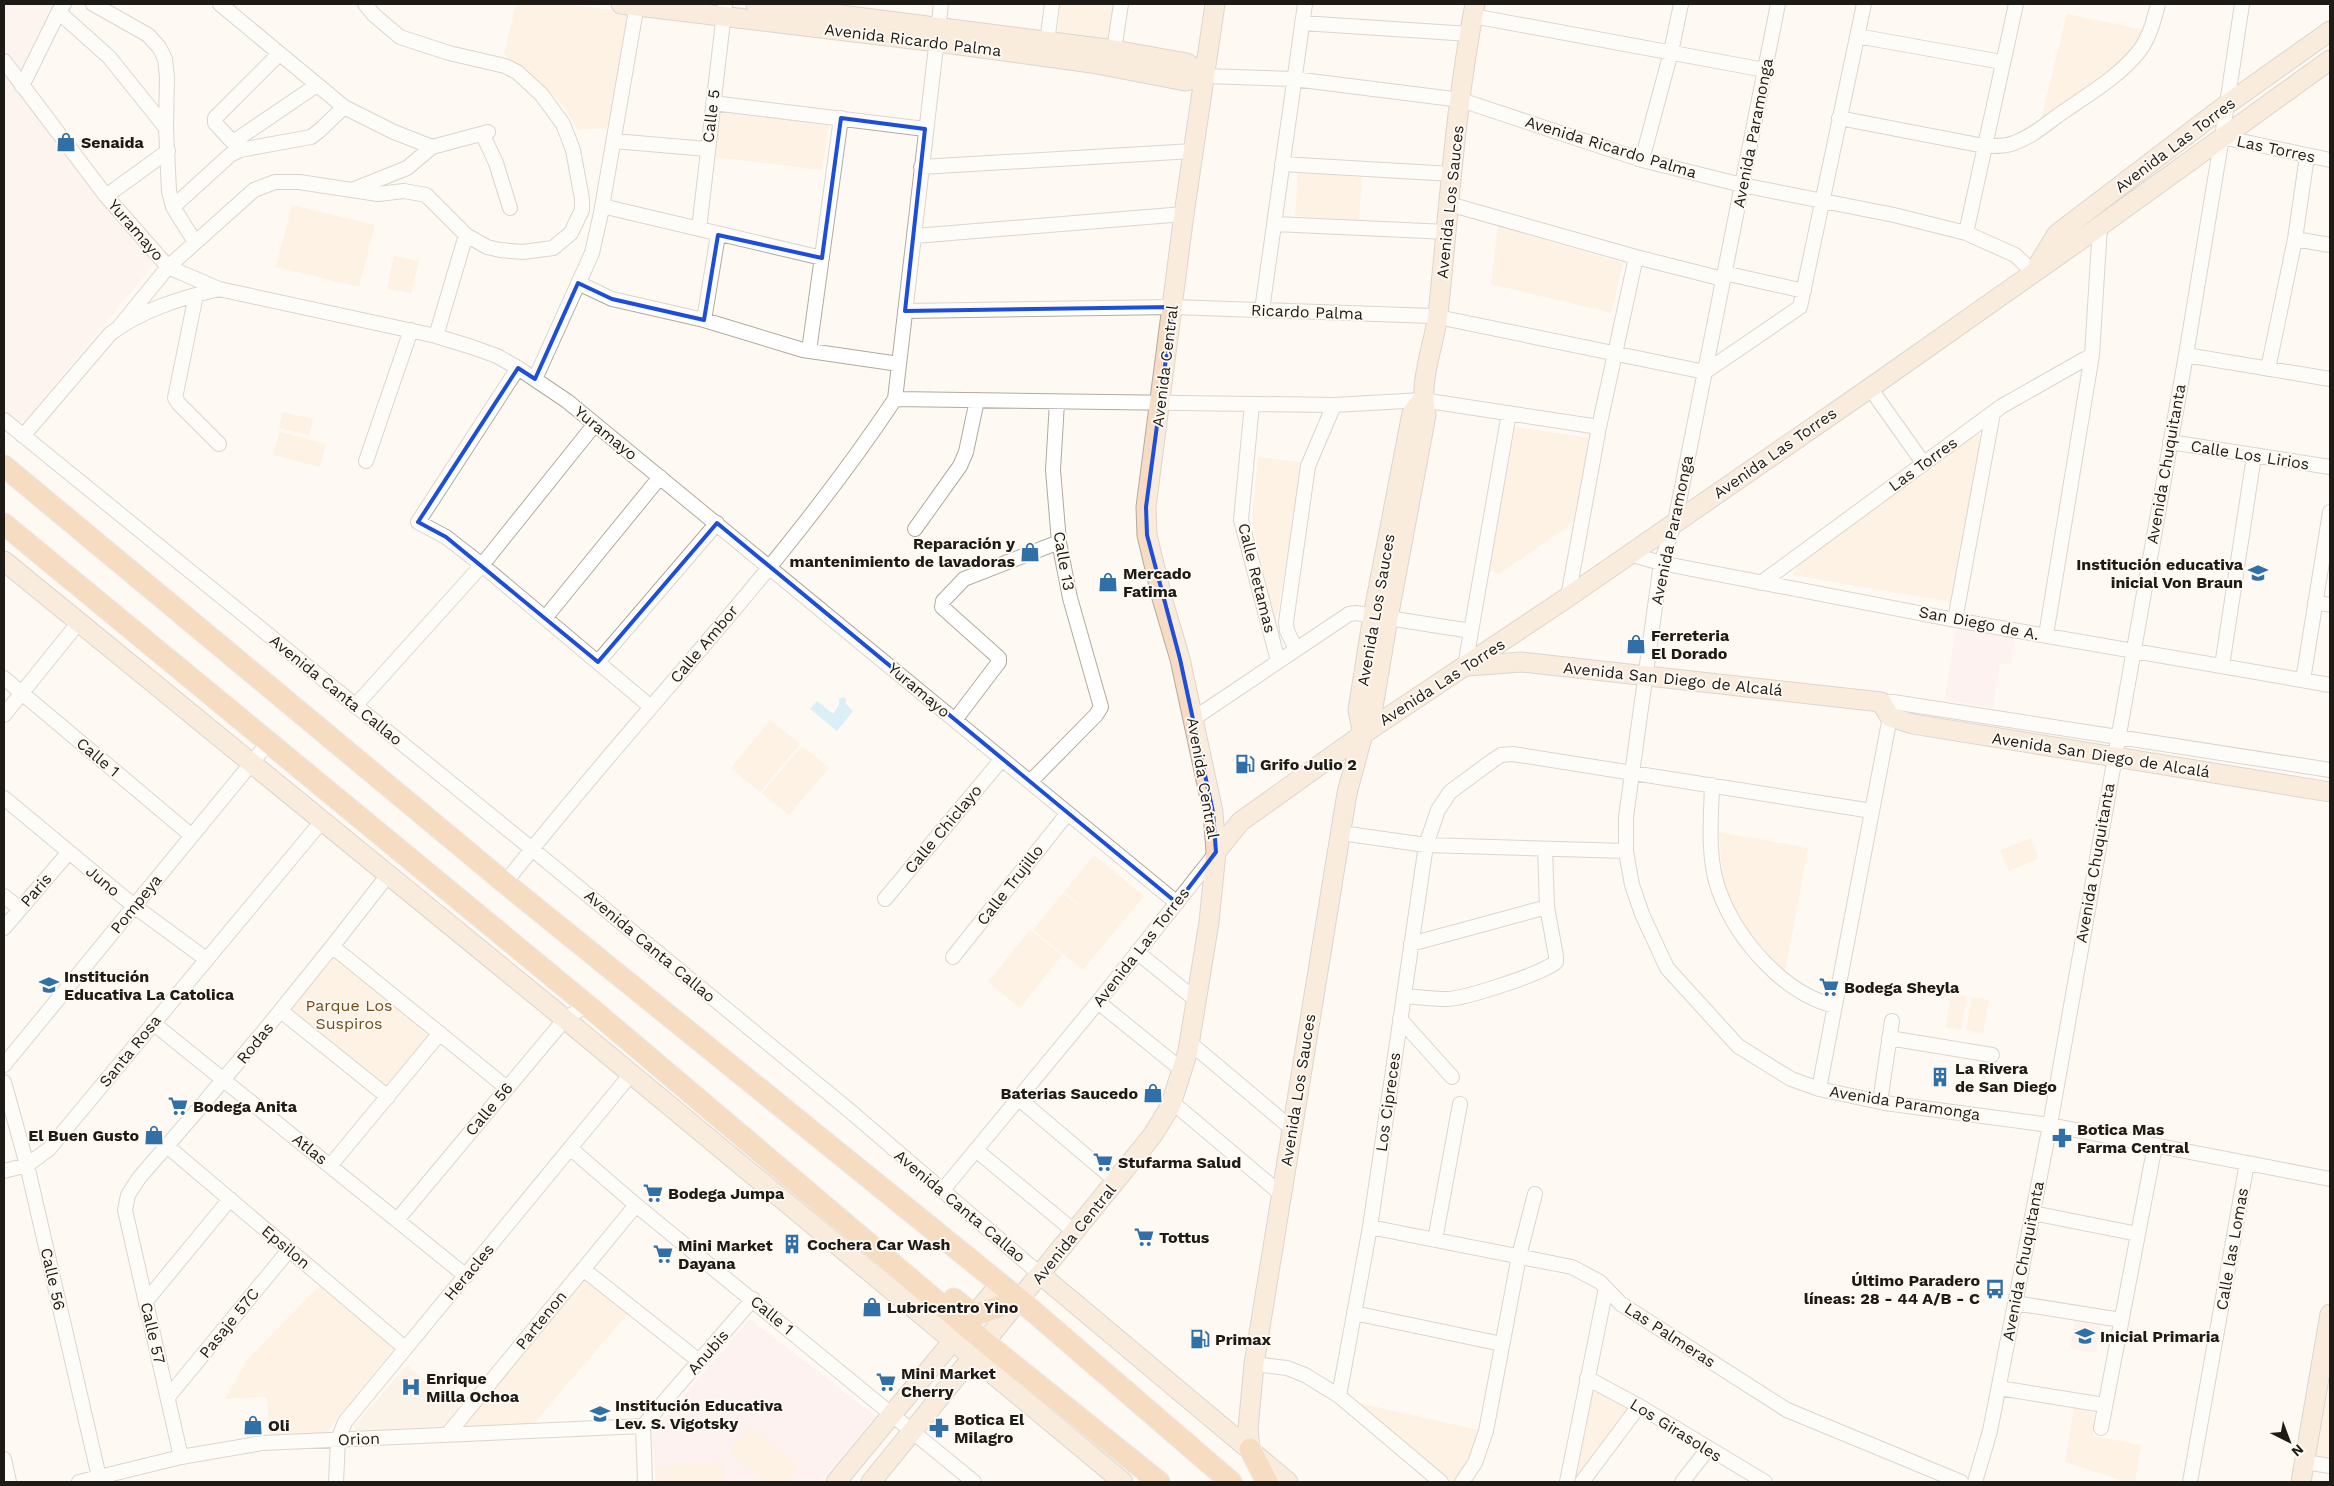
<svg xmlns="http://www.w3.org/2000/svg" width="2334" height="1486" viewBox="0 0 2334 1486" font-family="'Work Sans',sans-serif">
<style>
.built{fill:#f9eada}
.industrial{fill:#fcebea}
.education{fill:#ffe9ed}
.green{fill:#fce8d1}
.water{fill:#b0e2fc}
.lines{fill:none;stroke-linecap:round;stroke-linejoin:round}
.street-casing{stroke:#b2aaa0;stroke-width:16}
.secondary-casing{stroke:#b2aaa0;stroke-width:21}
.primary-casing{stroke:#d6d6d5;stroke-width:23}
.street{stroke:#fff;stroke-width:14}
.secondary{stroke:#f7dcc3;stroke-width:19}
.primary{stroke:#eeb986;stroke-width:21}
.marked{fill:none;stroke:#1d4ed8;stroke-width:4;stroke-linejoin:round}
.labels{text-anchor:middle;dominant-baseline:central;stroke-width:4;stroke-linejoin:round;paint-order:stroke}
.street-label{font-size:16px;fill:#1e1b17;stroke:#fef9f2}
.poi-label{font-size:16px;font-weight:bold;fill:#1e1b17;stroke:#fef9f2;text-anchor:start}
.park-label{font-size:16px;fill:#714d1c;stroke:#fef9f2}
</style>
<rect width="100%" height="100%" fill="#fef9f2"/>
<path class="built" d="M407,1365L461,1410L445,1429L355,1433L354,1426Z"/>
<path class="industrial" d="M4,4H58L27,80L157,261L25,420L4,428Z"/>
<path class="education" d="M1956,629L2015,638L2011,665L2000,664L1993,708L1944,700Z
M2075,1318L2101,1323L2096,1353L2070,1349Z
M750,1319L876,1416L820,1482H656L651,1433Z"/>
<path class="green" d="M516,4H566L630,13L607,128L578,130L564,107L542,84L504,54Z
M1060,4H1117L1111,40L1057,38Z
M2067,14L2145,30L2134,51L2109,75L2040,123Z
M720,109L829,126L822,170L713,157Z
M1298,173L1362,177L1359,220L1295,216Z
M292,205L375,225L359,287L276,267Z
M1498,226L1623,263L1611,313L1491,284Z
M394,256L419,261L411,294L387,288Z
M283,412L313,419L309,435L279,428Z
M1515,427L1590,438L1573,523L1499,574L1488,570Z
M280,432L326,444L320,467L273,455Z
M1975,433L1981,435L1952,602L1792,575L1798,566Z
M1258,457L1300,462L1293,527L1275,625L1252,522Z
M770,720L800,744L760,792L731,768Z
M802,746L829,768L789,815L762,793Z
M1719,832L1808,848L1785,972L1746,929L1723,889Z
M2031,838L2039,858L2009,871L2000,850Z
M1094,855L1144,896L1083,970L1033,930L1063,893L1100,922L1064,892Z
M1030,930L1062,955L1020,1008L988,982Z
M336,956L435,1037L387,1094L288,1013Z
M1951,993L1967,996L1961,1030L1946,1027Z
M1972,997L1989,1000L1983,1033L1966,1030Z
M586,1275L630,1311L532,1426L458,1430Z
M319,1286L394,1348L325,1434L269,1436L267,1397L225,1399L247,1360Z
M2323,1385L2330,1386V1460L2311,1458Z
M1591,1387L1632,1409L1578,1482H1571Z
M1354,1402L1479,1430L1471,1460L1454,1482H1451Z
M2074,1408L2094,1413L2093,1436L2141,1445L2135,1482H2126L2065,1462Z
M750,1426L799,1467L787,1482H767L729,1451Z
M722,1462L723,1482H657L656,1466Z"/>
<path class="water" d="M843,697L846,699V704L853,711L837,731L810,709L817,701L833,714L839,705V699Z"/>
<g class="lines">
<defs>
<path id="street" d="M64,4L59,11L62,15L109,57L166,128
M93,4L148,35L159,47L165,59L167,77L166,128L169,191L173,207L195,242
M220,4L344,107L394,132L432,147
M1778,4L1675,522L1661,563L1626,817V851L1632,885L1642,914L1667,968L1738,1046L1791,1079L1819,1089L1885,1103L2050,1125L2330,1179
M1473,16L1765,70
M1302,23L1470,34
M1857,36L2002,62
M1046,50L1052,4
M1114,50L1121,4
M4,61L106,196L168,267L219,289L436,336L472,347L497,356L518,368L567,401L1177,903
M1204,76L1294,79L1461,100L1642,160L1742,185L1894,215L1966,233L2015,255L2034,273
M22,86L59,11
M713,103L925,129
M1839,118L1984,146C1995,146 2004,147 2014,143C2032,137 2047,123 2063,112C2089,94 2120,76 2140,50C2150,36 2154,20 2158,4
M483,135L496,163L510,208
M2222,137L2330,160
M614,141L707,149
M233,142L317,85
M240,150L215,123V118L279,54
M1642,160L1671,52L1681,4
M1282,164L1452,174
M921,167L1193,151
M352,190L407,168L432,147L488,132
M106,196L168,151
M1449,204L1636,257L1723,279
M602,206L822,258
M173,207L230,155L240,150L311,137L319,131L344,107
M1275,224L1447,232
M699,229L725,4
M1966,233L2016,4
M915,236L1184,214
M2295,239L2330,245
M1724,273L1804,291
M578,283L612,299L704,320L803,350L899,364
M196,295L175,398L179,404L219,444
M1262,310L1305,4
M905,311L1173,307L1433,316L1705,372L1800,307L1864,4
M704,320L718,235
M120,326L168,267L254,190L275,182H299L378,194L404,191L426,195L466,235L487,247L500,250L523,252L553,248L571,233L582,210V199L573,150L563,124L541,94L517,72L505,66L449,53L400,37L374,15L365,4
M436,336L466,235
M809,351L841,118
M2186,355L2330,379
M518,368L418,522L446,537L482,565L651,707
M2268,369L2295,239L2307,156
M535,379L592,253L601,213L637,4
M1870,388L1924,464
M895,399L1334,405L1422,400L1599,427
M1252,404L1241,520L1278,661
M4,420L532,849L850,1111L1041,1275
M23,436L110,334C141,310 181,298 219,289
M2170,442L2330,467
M366,461L411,330
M915,529L960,466L966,452L977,400
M1629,554L1661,563L1955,620L2330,685
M1761,583L2002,406L2092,355
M1568,597L1599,427L1636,257
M2315,602L2330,605
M545,618L660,477
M1955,620L1993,413
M2046,635L2092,355L2100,226
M1296,649L1287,631L1286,622L1308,466L1334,405
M598,662L717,523
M1465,666L1509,413
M2222,666L2254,456
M4,678L192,836
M2303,680L2330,512
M1881,702H1893L2330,770
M355,706L482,565L595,424
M4,715L79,622
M1193,719L1349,614L1356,613L1471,631
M955,720L999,662V658L942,607L943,601L964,579L1059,542
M1030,782L1096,715L1101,707L1070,598L1059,542L1053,470L1057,402
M1712,785C1711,819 1707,858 1719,891C1737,940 1784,994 1835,1006
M4,798L134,906L206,959
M1341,833L1426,845L1626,851
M505,883C632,720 780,572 895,399L941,4
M4,896L20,909
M885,899L1002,759
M4,928L69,852
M1411,944L1547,907
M333,947L507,1088
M1137,952L1196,1000
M953,957L1067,814
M1404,996C1418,997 1432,999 1446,999C1465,999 1541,974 1556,962V956L1547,907L1545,849
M1098,1002L1182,1070
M281,1011L388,1097
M1400,1019L1452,1077
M153,1023L466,1276
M1889,1038L1992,1055
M1189,1042L1291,1128
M4,1065L268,743
M4,1082L27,1165L99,1477
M1819,1089L1890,717
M1018,1098L1116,1181
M1172,1102L1281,1194
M1880,1102L1892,1021
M167,1146L405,1348
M570,1148L636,1205L974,1482
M976,1150L1075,1232
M330,1166L440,1033
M4,1171L27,1165L49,1149L322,821
M942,1191L1098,1002L1216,853
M2033,1213L2138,1234
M397,1220L565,1019L587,1005
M1370,1227L1572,1267L1600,1282L1621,1304L1787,1410L1961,1482
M1435,1240L1460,1104
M583,1269L699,1361
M146,1301L230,1199
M2015,1303L2121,1320
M1354,1313L1502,1344
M1254,1364L1287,1368L1305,1375L1339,1396L1441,1482
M1587,1378L1639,1406L1765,1482
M1999,1388L2104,1405
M1339,1396L1370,1227L1426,845L1438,810L1450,792L1492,761L1501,755L1513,754L1872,811
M168,1397L289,1250
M643,1426L753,1299
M643,1426L645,1482
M2101,1428L2155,1145
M447,1435L636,1205
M181,1457L125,1210L128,1195L139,1178C225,1080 308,979 388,875
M4,1459L9,1482
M2305,1462L2330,1466
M79,1482L181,1457L262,1443L643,1426
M336,1482L338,1440L345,1422L631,1074
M1462,1482L1475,1463L1486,1431L1519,1256L1535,1194
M1567,1482L1606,1288
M1582,1482L1639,1406
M1682,1482L1708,1449
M1975,1482L1990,1431L2050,1125L2186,355L2222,137L2242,4
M2190,1482L2247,1163"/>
<path id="secondary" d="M621,4L937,42L1092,63L1185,81L1204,76
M756,4L1114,50L1187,63L1204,76
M2038,265L2057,234L2226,105L2330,31
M4,561L565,1019L1123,1482
M1468,666L1522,662L1881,702L1890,717L1913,724L2330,792
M1363,734L1358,710L1373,616L1412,413L1422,400
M1216,852L1240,822L1363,734L1568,597L1870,388L2100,226L2330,60
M1041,1275L1288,1482
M1250,1449L1248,1429L1254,1364L1347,793L1363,734L1372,713L1388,618L1426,415C1418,382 1434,346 1438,314C1449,211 1455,106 1475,4
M836,1482L1000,1284
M871,1482L1152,1136L1170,1107L1188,1051L1209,922L1216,852L1213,812L1180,659L1162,598L1147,535L1146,507L1184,214L1215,4
M2301,1482L2330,1314"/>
<path id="primary" d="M4,466L505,883L1020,1300L1231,1482
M4,524L587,1005L986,1343L1159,1482
M954,1299L974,1315L1020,1300
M1250,1449L1267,1482"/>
</defs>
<use href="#street" class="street-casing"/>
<use href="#secondary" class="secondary-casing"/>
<use href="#primary" class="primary-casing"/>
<use href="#street" class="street"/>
<use href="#secondary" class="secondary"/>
<use href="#primary" class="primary"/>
</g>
<path d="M0 0H2334V1486H0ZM841,118L925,129L905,311L1173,307L1146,507L1147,535L1180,659L1213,812L1216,852L1177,903L717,523L598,662L446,537L418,522L518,368L535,379L578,283L612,299L704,320L718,235L822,258Z" fill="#fef9f2" fill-opacity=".55" fill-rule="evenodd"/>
<path class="marked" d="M841,118L925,129L905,311L1173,307L1146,507L1147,535L1180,659L1213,812L1216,852L1177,903L717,523L598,662L446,537L418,522L518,368L535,379L578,283L612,299L704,320L718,235L822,258Z"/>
<defs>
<symbol id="shop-bare" viewBox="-9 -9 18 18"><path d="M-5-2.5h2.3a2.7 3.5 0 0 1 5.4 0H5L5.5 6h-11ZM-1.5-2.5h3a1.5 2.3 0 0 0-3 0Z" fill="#3070a6" stroke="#fef9f2" stroke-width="2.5" paint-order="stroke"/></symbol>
<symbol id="school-bare" viewBox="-9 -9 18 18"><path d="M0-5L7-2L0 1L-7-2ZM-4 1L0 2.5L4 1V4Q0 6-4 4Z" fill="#3070a6" stroke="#fef9f2" stroke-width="2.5" paint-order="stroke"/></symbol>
<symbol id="fuel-bare" viewBox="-9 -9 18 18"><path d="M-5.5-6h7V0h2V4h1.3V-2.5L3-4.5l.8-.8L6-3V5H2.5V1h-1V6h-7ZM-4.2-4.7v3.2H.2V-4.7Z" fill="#3070a6" stroke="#fef9f2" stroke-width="2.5" paint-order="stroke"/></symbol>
<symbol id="supermarket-bare" viewBox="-9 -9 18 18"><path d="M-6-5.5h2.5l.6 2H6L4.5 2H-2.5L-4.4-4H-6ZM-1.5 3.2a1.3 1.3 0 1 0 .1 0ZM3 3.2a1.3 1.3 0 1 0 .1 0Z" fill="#3070a6" stroke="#fef9f2" stroke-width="2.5" paint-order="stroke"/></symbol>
<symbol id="building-bare" viewBox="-9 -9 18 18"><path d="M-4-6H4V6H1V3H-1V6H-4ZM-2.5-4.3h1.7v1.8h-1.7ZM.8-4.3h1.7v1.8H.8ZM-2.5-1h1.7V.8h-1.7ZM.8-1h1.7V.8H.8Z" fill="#3070a6" stroke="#fef9f2" stroke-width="2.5" paint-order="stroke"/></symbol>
<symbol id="pharmacy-bare" viewBox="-9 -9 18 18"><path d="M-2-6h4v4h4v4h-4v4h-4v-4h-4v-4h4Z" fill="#3070a6" stroke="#fef9f2" stroke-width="2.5" paint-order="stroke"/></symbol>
<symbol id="bus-bare" viewBox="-9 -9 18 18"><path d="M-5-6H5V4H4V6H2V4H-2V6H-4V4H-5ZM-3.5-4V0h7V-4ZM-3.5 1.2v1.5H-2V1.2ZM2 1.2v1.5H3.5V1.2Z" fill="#3070a6" stroke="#fef9f2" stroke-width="2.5" paint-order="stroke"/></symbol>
<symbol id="hospital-bare" viewBox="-9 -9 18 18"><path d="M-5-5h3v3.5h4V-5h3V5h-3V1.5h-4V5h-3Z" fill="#3070a6" stroke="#fef9f2" stroke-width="2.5" paint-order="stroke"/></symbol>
</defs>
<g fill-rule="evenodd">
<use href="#shop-bare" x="52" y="128" width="28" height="28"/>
<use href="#shop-bare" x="1016" y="538" width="28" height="28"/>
<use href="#school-bare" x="2244" y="559" width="28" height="28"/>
<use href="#shop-bare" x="1094" y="568" width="28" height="28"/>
<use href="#shop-bare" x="1622" y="630" width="28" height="28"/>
<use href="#fuel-bare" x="1231" y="750" width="28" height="28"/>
<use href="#school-bare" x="35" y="971" width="28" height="28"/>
<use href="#supermarket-bare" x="1815" y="973" width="28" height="28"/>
<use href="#building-bare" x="1926" y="1063" width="28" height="28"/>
<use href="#shop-bare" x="1139" y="1079" width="28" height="28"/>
<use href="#supermarket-bare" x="164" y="1092" width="28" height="28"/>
<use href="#shop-bare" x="140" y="1121" width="28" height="28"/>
<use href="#pharmacy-bare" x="2048" y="1124" width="28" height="28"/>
<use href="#supermarket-bare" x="1089" y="1148" width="28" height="28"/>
<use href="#supermarket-bare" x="639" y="1179" width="28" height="28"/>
<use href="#supermarket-bare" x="1130" y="1223" width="28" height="28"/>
<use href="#building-bare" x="778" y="1230" width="28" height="28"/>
<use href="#supermarket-bare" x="649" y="1240" width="28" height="28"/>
<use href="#bus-bare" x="1981" y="1275" width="28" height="28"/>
<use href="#shop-bare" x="858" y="1293" width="28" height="28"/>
<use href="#school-bare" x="2071" y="1322" width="28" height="28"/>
<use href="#fuel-bare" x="1186" y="1325" width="28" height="28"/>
<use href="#supermarket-bare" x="872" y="1368" width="28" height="28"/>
<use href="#hospital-bare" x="397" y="1373" width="28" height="28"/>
<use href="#school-bare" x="586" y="1400" width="28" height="28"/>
<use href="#shop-bare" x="239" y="1411" width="28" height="28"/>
<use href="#pharmacy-bare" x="925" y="1414" width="28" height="28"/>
</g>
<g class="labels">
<g class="street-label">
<text transform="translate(913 40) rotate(7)">Avenida Ricardo Palma</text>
<text transform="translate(711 116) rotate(-83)">Calle 5</text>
<text transform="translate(1753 133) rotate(-79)">Avenida Paramonga</text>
<text transform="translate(2175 145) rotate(-37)">Avenida Las Torres</text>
<text transform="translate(1611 147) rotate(17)">Avenida Ricardo Palma</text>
<text transform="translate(2276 149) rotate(12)">Las Torres</text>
<text transform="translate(1450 202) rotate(-84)">Avenida Los Sauces</text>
<text transform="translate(136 230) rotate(49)">Yuramayo</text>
<text transform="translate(1307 312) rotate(2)">Ricardo Palma</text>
<text transform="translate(1165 366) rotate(-83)">Avenida Central</text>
<text transform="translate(606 433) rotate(39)">Yuramayo</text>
<text transform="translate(1775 453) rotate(-35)">Avenida Las Torres</text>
<text transform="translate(2250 455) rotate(9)">Calle Los Lirios</text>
<text transform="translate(1923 464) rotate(-36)">Las Torres</text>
<text transform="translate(2166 464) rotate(-80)">Avenida Chuquitanta</text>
<text transform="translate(1672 530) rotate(-78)">Avenida Paramonga</text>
<text transform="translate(1064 561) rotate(80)">Calle 13</text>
<text transform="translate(1257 578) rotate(76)">Calle Retamas</text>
<text transform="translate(1376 610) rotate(-80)">Avenida Los Sauces</text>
<text transform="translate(1979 623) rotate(11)">San Diego de A.</text>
<text transform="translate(704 644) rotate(-50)">Calle Ambor</text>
<text transform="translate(1673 679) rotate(6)">Avenida San Diego de Alcalá</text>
<text transform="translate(1442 682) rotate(-33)">Avenida Las Torres</text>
<text transform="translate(336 690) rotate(39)">Avenida Canta Callao</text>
<text transform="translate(919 690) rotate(40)">Yuramayo</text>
<text transform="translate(2101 755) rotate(9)">Avenida San Diego de Alcalá</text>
<text transform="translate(98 757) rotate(40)">Calle 1</text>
<text transform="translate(1203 778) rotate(80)">Avenida Central</text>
<text transform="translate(943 829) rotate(-50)">Calle Chiclayo</text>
<text transform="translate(2095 863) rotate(-80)">Avenida Chuquitanta</text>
<text transform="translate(103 881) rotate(40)">Juno</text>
<text transform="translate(1010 885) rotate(-52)">Calle Trujillo</text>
<text transform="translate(36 890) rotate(-49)">Paris</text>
<text transform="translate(136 904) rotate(-51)">Pompeya</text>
<text transform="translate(650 946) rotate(40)">Avenida Canta Callao</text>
<text transform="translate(1141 947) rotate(-52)">Avenida Las Torres</text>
<text transform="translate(255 1043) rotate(-51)">Rodas</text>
<text transform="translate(130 1051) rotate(-51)">Santa Rosa</text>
<text transform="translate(1298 1090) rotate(-81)">Avenida Los Sauces</text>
<text transform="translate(1388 1102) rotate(-82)">Los Cipreces</text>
<text transform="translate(1905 1103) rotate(9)">Avenida Paramonga</text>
<text transform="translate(489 1109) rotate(-50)">Calle 56</text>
<text transform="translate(310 1149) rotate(39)">Atlas</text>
<text transform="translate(960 1206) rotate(40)">Avenida Canta Callao</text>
<text transform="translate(1074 1234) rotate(-51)">Avenida Central</text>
<text transform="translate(286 1247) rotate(40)">Epsilon</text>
<text transform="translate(2232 1249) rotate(-80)">Calle las Lomas</text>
<text transform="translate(2023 1261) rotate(-79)">Avenida Chuquitanta</text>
<text transform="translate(469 1272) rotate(-50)">Heracles</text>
<text transform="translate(53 1279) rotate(77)">Calle 56</text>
<text transform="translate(772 1315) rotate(40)">Calle 1</text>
<text transform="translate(541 1320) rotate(-51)">Partenon</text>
<text transform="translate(229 1323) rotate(-51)">Pasaje 57C</text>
<text transform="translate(153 1333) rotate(77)">Calle 57</text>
<text transform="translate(1670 1335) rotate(33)">Las Palmeras</text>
<text transform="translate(708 1352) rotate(-49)">Anubis</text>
<text transform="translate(1676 1430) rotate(32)">Los Girasoles</text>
<text transform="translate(359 1439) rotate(-2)">Orion</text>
</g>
<g class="poi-label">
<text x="81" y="142">Senaida</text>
<text x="1015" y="543" text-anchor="end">Reparación y<tspan x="1015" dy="18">mantenimiento de lavadoras</tspan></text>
<text x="2243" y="564" text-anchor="end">Institución educativa<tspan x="2243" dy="18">inicial Von Braun</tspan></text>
<text x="1123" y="573">Mercado<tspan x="1123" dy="18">Fatima</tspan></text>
<text x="1651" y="635">Ferreteria<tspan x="1651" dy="18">El Dorado</tspan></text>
<text x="1260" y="764">Grifo Julio 2</text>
<text x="64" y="976">Institución<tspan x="64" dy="18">Educativa La Catolica</tspan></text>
<text x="1844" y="987">Bodega Sheyla</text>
<text x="1955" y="1068">La Rivera<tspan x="1955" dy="18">de San Diego</tspan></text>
<text x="1138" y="1093" text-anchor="end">Baterias Saucedo</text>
<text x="193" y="1106">Bodega Anita</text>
<text x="2077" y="1129">Botica Mas<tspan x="2077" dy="18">Farma Central</tspan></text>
<text x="139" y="1135" text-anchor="end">El Buen Gusto</text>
<text x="1118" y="1162">Stufarma Salud</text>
<text x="668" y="1193">Bodega Jumpa</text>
<text x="1159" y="1237">Tottus</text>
<text x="807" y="1244">Cochera Car Wash</text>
<text x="678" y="1245">Mini Market<tspan x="678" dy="18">Dayana</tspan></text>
<text x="1980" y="1280" text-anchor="end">Último Paradero<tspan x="1980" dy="18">líneas: 28 - 44 A/B - C</tspan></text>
<text x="887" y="1307">Lubricentro Yino</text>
<text x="2100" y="1336">Inicial Primaria</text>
<text x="1215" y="1339">Primax</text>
<text x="901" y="1373">Mini Market<tspan x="901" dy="18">Cherry</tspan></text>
<text x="426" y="1378">Enrique<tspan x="426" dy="18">Milla Ochoa</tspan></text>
<text x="615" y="1405">Institución Educativa<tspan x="615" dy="18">Lev. S. Vigotsky</tspan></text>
<text x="954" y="1419">Botica El<tspan x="954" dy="18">Milagro</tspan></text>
<text x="268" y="1425">Oli</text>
</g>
<g class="park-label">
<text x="349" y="1005">Parque Los<tspan x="349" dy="18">Suspiros</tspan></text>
</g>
</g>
<rect width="2334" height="1486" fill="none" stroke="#1e1b17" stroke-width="10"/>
<g transform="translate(2289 1441) rotate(138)" stroke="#fef9f2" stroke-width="4" paint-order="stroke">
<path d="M0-4L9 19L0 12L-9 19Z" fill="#1e1b17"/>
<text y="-8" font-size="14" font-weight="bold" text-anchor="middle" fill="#1e1b17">N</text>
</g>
</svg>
